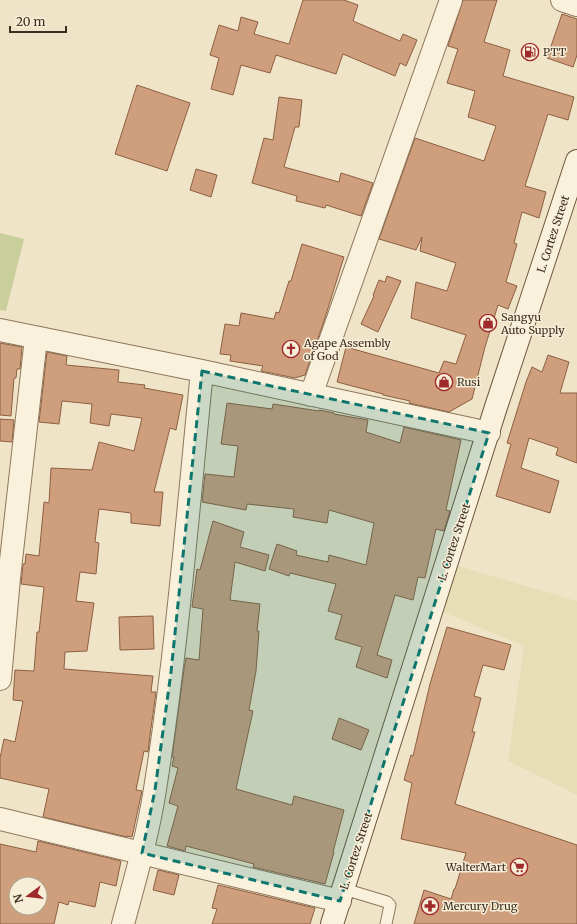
<svg xmlns="http://www.w3.org/2000/svg" width="577" height="924" viewBox="0 0 577 924" font-family="Merriweather,serif">
<style>
.farmland{fill:#e6deb5}
.green{fill:#c9cf9b}
.building{fill:#cf9f7d;stroke:#8d5f41;fill-rule:evenodd}
.lines{fill:none;stroke-linecap:round;stroke-linejoin:round}
.lane-casing{stroke:#8d765c;stroke-width:13}
.street-casing{stroke:#8d765c;stroke-width:24}
.secondary-casing{stroke:#6f573f;stroke-width:24}
.lane{stroke:#faf1dc;stroke-width:11}
.street{stroke:#faf1dc;stroke-width:22}
.secondary{stroke:#faf1dc;stroke-width:22}
.marked{fill:#0f766e;fill-opacity:0.2;stroke:#0f766e;stroke-width:3;stroke-dasharray:8 5;stroke-linejoin:round}
.labels{text-anchor:middle;dominant-baseline:central;stroke-width:3;stroke-linejoin:round;paint-order:stroke}
.poi-label{font-size:11px;fill:#3d2e20;stroke:#f7eed8;text-anchor:start}
.street-label{font-size:11px;fill:#3d2e20;stroke:#f7eed8}
</style>
<rect width="100%" height="100%" fill="#f0e4c8"/>
<path class="farmland" d="M458,566L577,601V795L508,761L524,646L441,611Z"/>
<path class="green" d="M0,233L24,239L6,311L0,310Z"/>
<path class="building" d="M303,0H344L358,5L353,21L400,41L403,34L417,40L406,66L400,63L395,76L343,54L336,74L276,55L270,73L241,65L233,95L211,89L219,58L210,55L219,25L238,31L241,17L258,22L254,34L289,44Z
M463,0H497L484,42L510,50L503,76L574,97L568,120L548,114L525,186L546,192L539,218L522,212L514,243L517,244L506,282L517,286L508,309L498,305L485,347L472,399L449,412L409,403L410,401L383,395V394L337,382L346,347L439,373L444,361L456,364L466,335L411,318L416,282L447,291L456,263L420,251L422,237L416,250L379,239L415,138L484,161L496,126L468,117L475,91L447,83L458,49L448,46Z
M562,14L577,19V55L573,67L547,58Z
M137,85L190,103L167,171L115,154Z
M279,97L302,100L299,127H295L284,167L339,182L341,173L373,183L361,216L326,205L325,208L296,201L297,196L252,183L264,138L273,140Z
M196,169L217,175L211,197L190,190Z
M302,244L344,257L324,321L305,375L295,378L261,371L263,366L230,361L231,355L220,354L225,324L239,326L241,313L274,319L276,312L279,313L289,281H291Z
M387,276L401,281L378,332L361,324L374,296L373,295L379,280L385,282Z
M0,343L22,347L20,369H17L16,378H14L11,416L0,415Z
M47,352L67,356L66,365L119,370L118,382L145,385L144,388L183,395L176,430L170,428L154,492H163L160,526L131,523V513L99,509L95,542L99,543L96,574L80,572L76,601L94,603L87,651L65,652L64,669L153,676L151,692H156L150,735L148,752L144,751L136,790L142,791L132,837L127,836V837L43,817L49,789L0,778V758L4,739L15,742L23,701L13,700L15,670L34,671L37,632H39L44,587L21,584L23,564H25L26,554L39,556L44,502L49,503L51,468L92,470L99,442L134,451L142,418L111,414L109,426L90,423L92,404L62,401L59,424L39,422Z
M548,355L569,362L560,393H577V463L556,455L558,448L529,438L521,468L559,481L550,513L496,496L511,444L507,443L526,382L532,367L542,372Z
M227,403L272,409L273,404L319,411V410L334,413V414L368,420L366,432L400,443L404,427L461,440L446,510L450,511L444,531L436,529L425,578L418,577L413,600L395,595L377,655L392,660L387,678L356,667L362,647L335,639L342,615L328,611L336,584L290,573L289,576L269,569L277,544L297,551L296,555L328,562L329,555L366,565L374,523L329,510L327,523L293,517L294,509L247,504L246,510L202,502L205,474L234,477L238,446L221,444Z
M0,419L14,420L12,442L0,441Z
M213,521L244,532L240,547L269,555L265,571L235,562L230,600L260,604L257,631H259L256,671L249,710L253,711L236,789L292,805L294,796L344,810L333,852H334L325,884L253,867L254,864L186,846L185,851L167,846L178,806L169,803L178,768L172,766L174,757H172L184,669L186,658L199,660L203,609L192,607L197,569L200,570Z
M153,616L154,649L120,650L119,617Z
M447,627L511,645L504,670L483,665L474,696L481,698L472,732H475L455,804L577,845V924H414L424,890L451,899L454,889H455L466,853L401,839L412,783L404,780L411,755L413,756L430,684Z
M339,718L369,730L361,750L332,739Z
M38,841L121,861L116,886L100,882L95,907L69,901L68,905L59,902L54,924H0V844L36,852ZM16,884H40V908H16Z
M158,870L179,875L174,895L153,890Z
M218,885L315,908L310,924H212L217,909L212,908Z"/>
<g class="lines">
<defs>
<path id="lane" d="M344,889L387,902L390,905L386,924"/>
<path id="street" d="M562,0L577,5
M0,330L202,371L489,433
M311,395L451,0
M0,679L9,578L36,338
M0,819L340,901
M123,924C135,879 148,835 155,789C177,651 188,510 202,371"/>
<path id="secondary" d="M332,924L495,410L577,161"/>
</defs>
<use href="#lane" class="lane-casing"/>
<use href="#street" class="street-casing"/>
<use href="#secondary" class="secondary-casing"/>
<use href="#lane" class="lane"/>
<use href="#street" class="street"/>
<use href="#secondary" class="secondary"/>
</g>
<path class="marked" d="M202,371L489,433L340,901L142,853L155,790L171,672Z"/>
<defs>
<symbol id="fuel-ring" viewBox="-11 -11 22 22"><circle r="9.5" fill="#f7eed8" stroke="#9e2a2b" stroke-width="1.5"/><path d="M-5.5-6h7V0h2V4h1.3V-2.5L3-4.5l.8-.8L6-3V5H2.5V1h-1V6h-7ZM-4.2-4.7v3.2H.2V-4.7Z" fill="#9e2a2b"/></symbol>
<symbol id="shop-ring" viewBox="-11 -11 22 22"><circle r="9.5" fill="#f7eed8" stroke="#9e2a2b" stroke-width="1.5"/><path d="M-5-2.5h2.3a2.7 3.5 0 0 1 5.4 0H5L5.5 6h-11ZM-1.5-2.5h3a1.5 2.3 0 0 0-3 0Z" fill="#9e2a2b"/></symbol>
<symbol id="church-ring" viewBox="-11 -11 22 22"><circle r="9.5" fill="#f7eed8" stroke="#9e2a2b" stroke-width="1.5"/><path d="M-1.2-6h2.4v3.5h3.3v2.4h-3.3V6h-2.4V-.1h-3.3v-2.4h3.3Z" fill="#9e2a2b"/></symbol>
<symbol id="supermarket-ring" viewBox="-11 -11 22 22"><circle r="9.5" fill="#f7eed8" stroke="#9e2a2b" stroke-width="1.5"/><path d="M-6-5.5h2.5l.6 2H6L4.5 2H-2.5L-4.4-4H-6ZM-1.5 3.2a1.3 1.3 0 1 0 .1 0ZM3 3.2a1.3 1.3 0 1 0 .1 0Z" fill="#9e2a2b"/></symbol>
<symbol id="pharmacy-ring" viewBox="-11 -11 22 22"><circle r="9.5" fill="#f7eed8" stroke="#9e2a2b" stroke-width="1.5"/><path d="M-2-6h4v4h4v4h-4v4h-4v-4h-4v-4h4Z" fill="#9e2a2b"/></symbol>
</defs>
<g fill-rule="evenodd">
<use href="#fuel-ring" x="520" y="42" width="20" height="20"/>
<use href="#shop-ring" x="478" y="313" width="20" height="20"/>
<use href="#church-ring" x="281" y="339" width="20" height="20"/>
<use href="#shop-ring" x="434" y="372" width="20" height="20"/>
<use href="#supermarket-ring" x="509" y="857" width="20" height="20"/>
<use href="#pharmacy-ring" x="420" y="896" width="20" height="20"/>
</g>
<g class="labels">
<g class="poi-label">
<text x="543" y="52">PTT</text>
<text x="501" y="317">Sangyu<tspan x="501" dy="13">Auto Supply</tspan></text>
<text x="304" y="343">Agape Assembly<tspan x="304" dy="13">of God</tspan></text>
<text x="457" y="382">Rusi</text>
<text x="506" y="867" text-anchor="end">WalterMart</text>
<text x="443" y="906">Mercury Drug</text>
</g>
<g class="street-label">
<text transform="translate(553 234) rotate(-72)">L. Cortez Street</text>
<text transform="translate(454 542) rotate(-72)">L. Cortez Street</text>
<text transform="translate(356 851) rotate(-72)">L. Cortez Street</text>
</g>
</g>
<g transform="translate(28 896) rotate(255)"><circle r="19" fill="#f7eed8" stroke="#ada18e"/>
<path d="M0-3L7 15L0 10L-7 15Z" fill="#9e2a2b"/>
<text y="-6" font-size="11" font-weight="bold" text-anchor="middle" fill="#3d2e20">N</text>
</g>
<path d="M10 26v6h56v-6" fill="none" stroke="#3d2e20" stroke-width="2"/>
<text x="16" y="26" font-size="12" fill="#3d2e20" stroke="#f7eed8" stroke-width="3" paint-order="stroke">20 m</text>
</svg>
